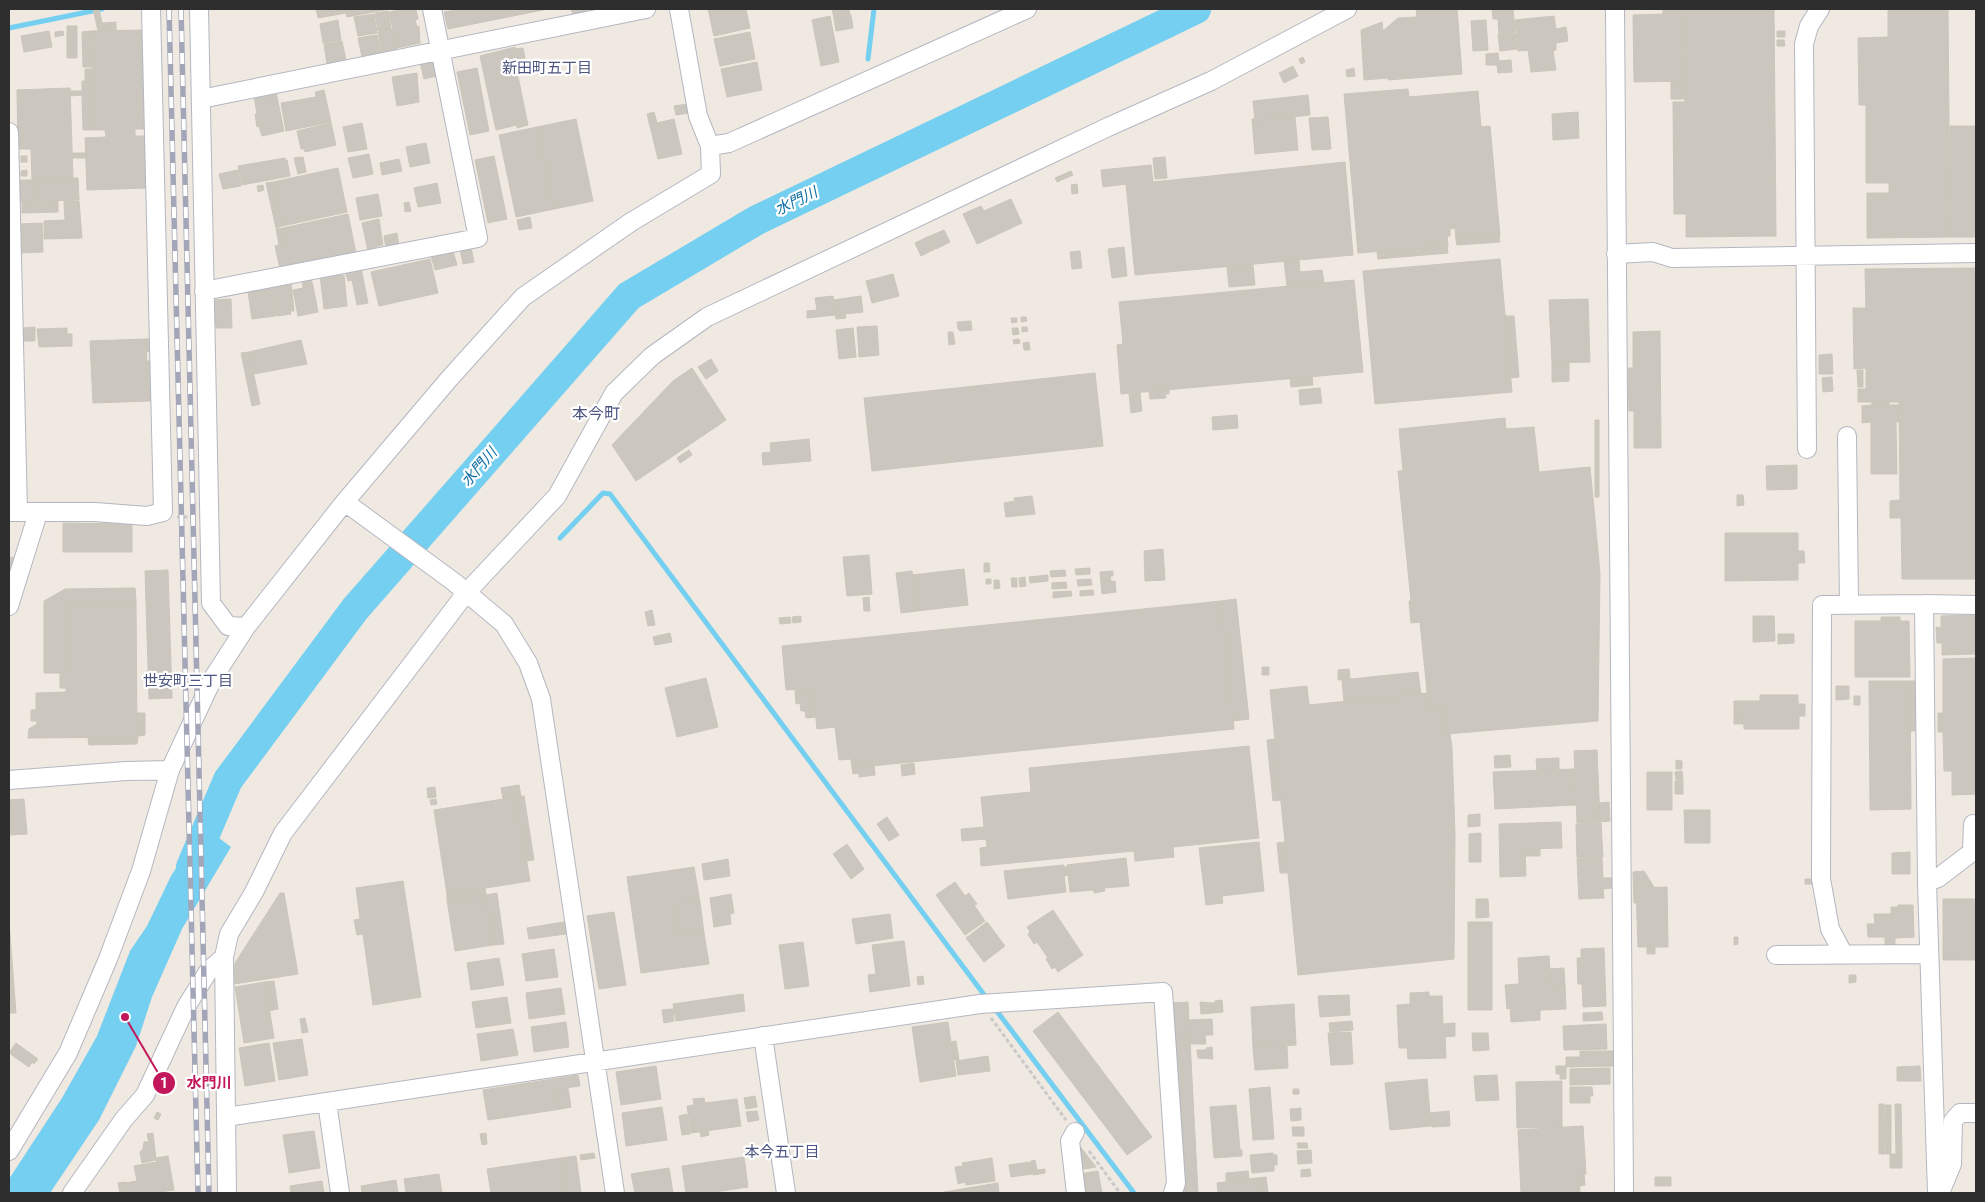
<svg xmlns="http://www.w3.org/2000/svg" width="1985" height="1202" viewBox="0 0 1985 1202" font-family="Roboto,'Noto Sans JP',sans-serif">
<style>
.water{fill:#75cff0}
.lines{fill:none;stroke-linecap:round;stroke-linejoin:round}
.stream{stroke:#75cff0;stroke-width:5}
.river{stroke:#75cff0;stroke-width:30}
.building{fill:#cbc7bf;stroke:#cbc5ba}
.minor-casing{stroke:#b4b7c1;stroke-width:20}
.path{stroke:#c9c9c9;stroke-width:3;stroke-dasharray:4 2.5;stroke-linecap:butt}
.minor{stroke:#fff;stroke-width:18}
.rail-casing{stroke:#a3a6b8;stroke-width:5.5}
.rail{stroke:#fff;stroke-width:4;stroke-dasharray:11;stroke-linecap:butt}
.labels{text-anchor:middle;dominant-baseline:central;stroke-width:4.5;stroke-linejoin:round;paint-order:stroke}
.neighbourhood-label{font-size:15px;fill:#4d5680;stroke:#fff}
.water-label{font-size:15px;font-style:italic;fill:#0d6fa3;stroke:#fff}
.quarter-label{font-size:16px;fill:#4d5680;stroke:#fff}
.leader{fill:none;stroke:#c2185b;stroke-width:2}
.callout-dot{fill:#c2185b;stroke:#fff;stroke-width:2}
.mark-label{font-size:15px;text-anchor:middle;font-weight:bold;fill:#fff}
.callout-label{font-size:15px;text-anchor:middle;font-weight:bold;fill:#c2185b;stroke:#fff;stroke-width:4.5;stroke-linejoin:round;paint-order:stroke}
</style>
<rect width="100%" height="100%" fill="#efe9e1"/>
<path class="water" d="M203,826L231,847L182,929L152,997L136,1046L99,1120L50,1193H9V1179L62,1098L97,1036L130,951L147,926L171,876Z"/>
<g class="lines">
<path class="stream" d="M9,28L102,9
M868,59L874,9
M560,538L603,493L610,494L988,1000
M993,1006L1134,1193"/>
<path class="river" d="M191,867L228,780L355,609L629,296L757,220L1196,9"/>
</g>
<path class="building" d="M93,9H99L102,23L116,22V31H98Z
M316,9H389L347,17L346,13L318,18Z
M403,9L416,10L418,19L415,20L417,27L419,26L420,43L397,48L389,12Z
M461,9H548L448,29L444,12Z
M571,9H586L587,12L573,15Z
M708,9H746L750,28L714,36Z
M832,9H849L850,15L834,18Z
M1416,9H1457L1462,74L1388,80V78L1364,80L1361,30L1382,22L1383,31L1398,18L1417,17Z
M1492,9H1513L1515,32L1499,33L1498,19H1493Z
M1663,9H1684V14H1663Z
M1684,9H1774L1776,236L1686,237V214H1674L1673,102H1685Z
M1888,9H1948L1950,237L1867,238V193H1889V183H1866V105H1859L1858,38L1888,37Z
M388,11L391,29L378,31L375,13Z
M374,14L377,33L358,36L354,17Z
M1663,14H1684L1685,81L1634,82L1633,15Z
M851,15L853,28L836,31L834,18Z
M830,16L839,62L821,66L812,20Z
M1554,16L1556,29L1566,27L1568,41L1556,43V50L1553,51L1556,70L1531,72L1528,50L1518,51L1515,20Z
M338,20L341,40L323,43L320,24Z
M1486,20L1488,50L1473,51L1471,21Z
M67,26H77V58H67Z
M393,29L397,51L382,54L378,32Z
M142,30L145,129H135V136H145L146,188L87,190L85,138L106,137L105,130H94L92,31Z
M49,31L52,47L24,52L21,36Z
M63,31L64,35L55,37V32Z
M92,31V67H83L82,32Z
M1777,31H1785V37H1777Z
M750,32L755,59L720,66L714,39Z
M1515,33L1517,49L1500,51L1498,34Z
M377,35L381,53L362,57L358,38Z
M1777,40H1784L1785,46H1777Z
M342,41L346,60L327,64L324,44Z
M515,47L518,62H515L528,125L517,128V125L496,130L480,56Z
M523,48L525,58L517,59L515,49Z
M1498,53L1499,61L1511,60L1512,72L1498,73L1497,65H1486V54Z
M1303,57L1305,62L1301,64L1299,59Z
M432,60L435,62L438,76L424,79L420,62Z
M757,62L762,90L727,97L721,69Z
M1293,66L1298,76L1284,83L1279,73Z
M477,68L489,131L470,135L457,72Z
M1354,68L1355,76L1347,77L1346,70Z
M85,69H93L94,130H83L82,95L70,96V91H82V81H85Z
M417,73L419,102L397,106L392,77Z
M1671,81H1685V99H1671Z
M70,88L73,178L32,180L31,149H18L17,90Z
M1408,89L1409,97L1478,91L1481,127L1490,126L1500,236L1456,240L1455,228L1450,229V236H1447L1448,246L1358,253L1344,94Z
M324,90L331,122L286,131L281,103L316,97L315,92Z
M276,92L284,131L262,136L259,126L257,127L255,114H257L254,96Z
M1308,95L1310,115L1255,121L1253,101Z
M688,104L690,113L676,115L674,106Z
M654,112L657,123L674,119L682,154L658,159L647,114Z
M1578,112L1579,138L1553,140L1552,114Z
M1295,117L1298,150L1255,154L1252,119H1254L1255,121Z
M1328,117L1331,149L1312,150L1309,118Z
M576,119L593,201L554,209L537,127Z
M331,123L336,145L305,152L304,149H301L297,131Z
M362,123L367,149L348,152L343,127Z
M1950,126H1976V237H1950Z
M537,127L554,209L516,217L499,135Z
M426,143L430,163L410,167L406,147Z
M72,153H86V158H72Z
M369,154L373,174L353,178L348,158Z
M21,156H27V162H21Z
M494,156L507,219L488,223L475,160Z
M303,157L306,172L298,174L294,158Z
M1165,157L1167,178L1155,179L1153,158Z
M285,158V160H287L290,176L242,185L238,166Z
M399,159L402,171L382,175L380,163Z
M1345,162L1353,255L1135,275L1126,184L1103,187L1101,170L1151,165L1153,182Z
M338,168L347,212L282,226L273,182Z
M27,170V176H21V171Z
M238,170L241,186L223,189L219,174Z
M1071,171L1073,175L1057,182L1055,178Z
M73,178H78L79,200L33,201L32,180Z
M20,180H32L33,201L21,202Z
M273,182L282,226L276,228L266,183Z
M437,183L441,203L418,207L414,188Z
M1077,184L1078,193L1072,194L1071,185Z
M263,185L264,190L258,192L257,186Z
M378,194L382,216L360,220L356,198Z
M1011,199L1022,223L977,244L963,214L981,206L984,211Z
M58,201V212L22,213V202Z
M64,201H79L82,238L44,239V221L65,220Z
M409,202L411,211L405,212L404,203Z
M348,214L356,253L291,267L283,228Z
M530,217L532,228L519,230L517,220Z
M379,219L383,245L374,247L375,250L368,251L362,223Z
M42,223L43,252L21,253L20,224Z
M283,228L291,267L280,269L275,246L279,245L276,229Z
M944,230L950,242L936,249L930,236Z
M397,233L399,246L386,248L384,236Z
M929,236L935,249L921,256L915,243Z
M1499,236L1500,242L1457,245L1456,240Z
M1447,246L1448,253L1378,259L1377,252Z
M471,247L474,262L463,264L460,249Z
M1124,247L1127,276L1112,278L1108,249Z
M453,251L457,265L435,270L431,256Z
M1080,251L1082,268L1072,269L1070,252Z
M430,259L438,293L379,306L371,272Z
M1500,259L1512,392L1375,404L1363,271Z
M1299,260L1300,272L1322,270L1324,283L1287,286L1284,261Z
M1253,264L1255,285L1229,287L1227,267Z
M361,268L368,303L357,305L352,280L348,281L345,271Z
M1976,268V579H1902L1901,518H1890V501L1900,500L1899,402H1858V389H1866V368L1854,369L1853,308H1866L1865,269Z
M330,274V276L344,275L347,306L324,309L320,275Z
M893,274L899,296L872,303L866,281Z
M311,279L313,286L303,288L302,280Z
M1354,280L1363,372L1121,394L1117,345L1123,344L1119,302Z
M283,282H291L294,311H290L291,314L276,316L272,287L283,286Z
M271,286L275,316L252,319L248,292L260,290V287Z
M313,286L318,312L298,316L293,290Z
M833,296L835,315L807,318V311L817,310L815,298Z
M861,296L863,312L845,314L846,318L836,319L833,300Z
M231,299L232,328H216L214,300Z
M1588,299L1590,362L1552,363L1549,300Z
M1505,316H1514L1519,377L1510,378Z
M1021,317H1026L1027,321L1021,322Z
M1011,318H1017V322L1012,323Z
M971,321L972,330L960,331L958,329L957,322Z
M877,326L879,355L859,357L857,327Z
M35,327V341H22V328Z
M1022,327H1027L1028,331L1022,332Z
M67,328V334H72V346L39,347L37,329Z
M853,328L856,357L839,359L836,330Z
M1012,328H1018L1019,334L1013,335Z
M1660,331L1661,448H1634V411H1629L1628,368H1633V332Z
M948,332H953L955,344L949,345Z
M146,339H151V351L146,352Z
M146,339L148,401L93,403L90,341Z
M1019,339L1020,343L1014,344L1013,340Z
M301,340L307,364L254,374L249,352Z
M1029,342L1030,350H1024L1023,343Z
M249,352L260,404L252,406L241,353Z
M1832,354L1833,374H1819V355Z
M711,359L718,371L706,379L698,367Z
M147,361H152L154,401H148Z
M1569,362V381L1552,382V363Z
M692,368L726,420L636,481L612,445L673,381Z
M1857,370H1863V387H1858Z
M1095,373L1103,446L872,471L864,398Z
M1312,376L1313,385L1291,387L1290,378Z
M1832,377L1833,391L1823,392L1822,378Z
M1320,388L1322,403L1300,405L1299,390Z
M1169,390V394H1165L1166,398L1150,399L1149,392Z
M1140,393L1142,411L1131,413L1129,394Z
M1889,401V405H1899V422H1896L1897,474H1871V422L1862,423V406L1872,405V402Z
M1237,415L1238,428L1213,430L1212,417Z
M1505,418L1506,429L1534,427L1539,472L1590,467L1600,573L1598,721L1447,734L1444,710L1429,711L1420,622L1411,623L1409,601H1411L1398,471H1403L1399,429Z
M1595,420H1599V497H1595Z
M809,439L811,461L763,465L762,453L771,452L770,443Z
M689,450L692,455L680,463L677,458Z
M1797,465V489L1767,490L1766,466Z
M1737,495H1743L1744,505L1737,506Z
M1032,496L1035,514L1006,517L1004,503L1015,501L1014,498Z
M63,523L132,524V552H63Z
M1725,533H1798V551H1804L1805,563H1798V580L1725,581Z
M1163,549L1165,580L1145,581L1144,551Z
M869,555L872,594L847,596L843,557Z
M9,557L14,558L12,568H9Z
M984,563H989L990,572H984Z
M1090,568V574L1076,575L1075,569Z
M964,569L968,605L917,611L912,575Z
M168,570L172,698L149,699L145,571Z
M1065,570L1066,576L1051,577L1050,571Z
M912,571L917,611L901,613L896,573Z
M1113,571V576H1110L1111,581L1101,583L1100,572Z
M1048,575V581L1030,583L1029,577Z
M1025,577L1026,586L1020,587L1019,578Z
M1011,578H1017V587H1012Z
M986,579H991V584H986Z
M1091,579L1092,585L1078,586L1077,580Z
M994,580H999L1000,588L994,589Z
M1115,581L1116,592L1102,594L1101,583Z
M1066,582L1067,588L1052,589V583Z
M135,588L136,601L65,602L66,673H44V601L65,589Z
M1093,590L1094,595L1080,596V591Z
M1071,591L1072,596L1053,598V592Z
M869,597L870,611H864L863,598Z
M1236,599L1249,719L1233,721L1221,601Z
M136,601L137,737L28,738L29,729L37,724V721H31V710H36V693L66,692V688H60V673H66L65,602Z
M1221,601L1234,729L852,768L851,759L839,760L835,727L817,729L813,688L786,690L782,646Z
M652,610L655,625L648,626L645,612Z
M1976,615V654L1942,655V643H1937L1936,627L1941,628V616Z
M801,616V622L793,623L792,617Z
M1753,616H1774L1775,641L1753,642Z
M790,617L791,623L780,624L779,618Z
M1881,617H1900V621H1909L1910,677H1855V621H1881Z
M670,633L672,642L655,645L653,637Z
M1778,634H1794V643L1778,644Z
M1976,658V794L1952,795V771H1944L1943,732H1938V713H1943V659Z
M1262,667H1269V675H1262Z
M1349,669L1350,679L1338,680V670Z
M1418,672L1421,694L1344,702L1342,680Z
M706,678L718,727L677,737L665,688Z
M1869,681H1910L1911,809L1870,810Z
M1910,681H1915V731H1910Z
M1307,686L1309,705L1428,693L1429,711L1444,710L1447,734H1450L1452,748L1455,834L1454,959L1298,975L1270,690Z
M1836,686H1849V699L1836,700Z
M813,688L816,717L806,718L805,711H801L800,703L796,704L795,690Z
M1760,695H1798V704H1805V716H1799V729H1744L1743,701H1760Z
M1854,696H1860V705H1854Z
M1734,701H1743V724H1734Z
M137,713H145V735L138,736L137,744L89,745L88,738L137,737Z
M1275,739L1281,800L1273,801L1267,740Z
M1249,746L1259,838L1173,847L1174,857L1135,861L1134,851L981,866L980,848L987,847L986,839L962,841L961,829L984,827L981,797L1031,792L1029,768Z
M1597,750L1600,822L1577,823L1574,751Z
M1510,755L1511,767L1495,768L1494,756Z
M1559,758V769L1537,770L1536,759Z
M1676,760L1682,761V769H1676Z
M914,763L915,774L902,776L901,765Z
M874,765L875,775L859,777V773L853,774L852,768Z
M1574,769L1576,805L1495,809L1493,772Z
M1682,771L1683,780H1676L1675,772Z
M1647,772H1672V810H1647Z
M1675,781H1683V794H1675Z
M519,785L521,796L503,799L501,788Z
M435,787L436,797L428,798L427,788Z
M524,796L534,860L526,861L516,797Z
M516,797L530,881L447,894L434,810Z
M24,799L27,834L9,835V800Z
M436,799L437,804L431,805L430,800Z
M1609,802L1610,821L1600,822L1599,803Z
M1684,810H1710V843H1685Z
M1480,814V826L1468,827V815Z
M887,817L899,835L889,841L877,824Z
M1561,822L1562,848L1525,849L1526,876L1500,877L1499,824Z
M1601,823L1603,857L1577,858L1576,824Z
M1481,833V862H1469V834Z
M1259,842L1264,891L1222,896L1223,903L1206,905L1199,848Z
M1285,842L1288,873H1280L1277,843Z
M847,844L864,869L851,879L833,854Z
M1525,849H1540V856H1526Z
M1910,852V874H1892V853Z
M1126,858L1129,886L1104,888L1105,891L1094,893V890L1070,892L1067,865Z
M1602,858L1603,878H1612V888L1603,889L1604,898L1579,899L1577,859Z
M728,859L730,876L704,880L702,864Z
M1064,865V867H1067L1068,875L1064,876L1066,892L1008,899L1004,871Z
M694,867L700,902L673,905L678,936L704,933L709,964L641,973L627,877Z
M1644,871L1654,887L1636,888L1637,903H1634L1633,872Z
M1805,879H1814V884H1805Z
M403,881L421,997L373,1005L363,934L357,935L354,920L360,919L356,888Z
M955,882L965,896L969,893L977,904L974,905L985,921L965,935L936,895Z
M1976,883V960H1952V899H1976Z
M1667,887L1668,947H1638L1636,888Z
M485,888L486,895L447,900V894Z
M280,893H284L298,974L234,984L235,963Z
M497,893L504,944L493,945L486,895Z
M731,894L734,913L730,914L731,924L714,927L710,898Z
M486,895L493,945L455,951L447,900Z
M1476,899H1488L1489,917L1476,918Z
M1943,899H1952V960H1943Z
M700,902L704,933L678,936L673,905Z
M1898,905H1913L1914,937L1895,938V946H1885V937H1868L1867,924H1875L1874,914H1898Z
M1891,907H1898V913L1891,914Z
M1053,910L1083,955L1058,972L1055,967L1052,969L1046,959L1048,958L1037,942L1034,944L1028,934L1030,932L1027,927Z
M614,912L626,985L599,989L587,916Z
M890,914L893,938L856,944L852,919Z
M9,921L16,1013H9Z
M564,922L566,934L529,939L527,928Z
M987,922L1005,946L984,962L966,938Z
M1468,922H1492V1010H1468Z
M1734,937H1738V944L1734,945Z
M904,941L910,986L870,992L868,975L876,974L872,945Z
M803,942L809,986L785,989L779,945Z
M1647,947H1655V954H1647Z
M1604,948L1606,1006L1583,1007L1582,984H1578L1577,958H1581V949Z
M554,949L558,977L526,981L522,954Z
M1549,956L1551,985H1565L1566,1009L1540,1010V1020L1511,1022L1510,1008L1507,1009L1505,985L1519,984L1518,958Z
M499,958L504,985L471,990L467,963Z
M1564,968L1565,985H1551L1550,969Z
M1849,975H1856V982L1849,983Z
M923,976L924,984L918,985L917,977Z
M274,981L278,1009L269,1011L265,982Z
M265,982L274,1038L244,1043L235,987Z
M561,988L565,1014L529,1019L526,993Z
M1429,992V996H1442L1443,1024L1455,1023V1036L1445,1037L1446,1058L1408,1059L1407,1048H1399L1397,1005L1410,1004V993Z
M743,994L745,1011L676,1021L673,1004Z
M1349,995L1350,1015L1320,1017L1318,996Z
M507,997L511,1023L476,1028L472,1002Z
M1222,1000L1223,1012L1213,1013L1212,1003H1215V1001Z
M1188,1002L1198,1193H1183L1172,1003Z
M1200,1002L1212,1003L1213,1013L1201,1014Z
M1294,1004L1296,1045L1253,1048L1251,1007Z
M673,1009L674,1021L664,1023L662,1010Z
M1058,1012L1152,1137L1127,1155L1033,1031Z
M1602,1012L1603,1020L1583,1021V1013Z
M305,1018L308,1032L302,1033L300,1019Z
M1212,1019L1213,1035H1205L1206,1044H1190L1189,1020Z
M1352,1021L1353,1030L1330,1032L1329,1023Z
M566,1022L569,1047L534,1052L531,1027Z
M948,1022L956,1076L920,1082L912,1027Z
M1606,1024L1607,1049L1564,1050L1563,1026Z
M513,1029L518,1055L481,1061L477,1034Z
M1351,1032L1353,1064L1331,1065L1328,1033Z
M1472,1033H1488L1489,1050L1473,1051Z
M302,1039L308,1075L279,1080L273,1043Z
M956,1041L959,1060H954L951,1042Z
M16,1043L38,1059L34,1064L32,1062L29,1067L9,1053Z
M269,1043L275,1081L245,1086L239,1048Z
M1287,1046L1288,1068L1255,1070L1253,1048Z
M1212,1047L1213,1059L1198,1058L1197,1050H1206V1048Z
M1580,1051H1613V1066L1566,1067V1057H1580Z
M988,1056L990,1071L958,1075L956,1061Z
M656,1066L661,1099L621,1105L616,1072Z
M1556,1066H1566V1079H1560V1074H1556Z
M1920,1066L1921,1081H1897V1067Z
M1610,1068V1084L1570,1085V1069Z
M578,1075L580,1086L558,1089L561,1109L488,1120L483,1090Z
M1497,1075L1499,1100L1476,1101L1474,1076Z
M1427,1079L1431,1126L1390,1130L1385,1083Z
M1562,1081V1127L1517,1128L1516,1082Z
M1270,1087L1274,1139L1253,1140L1249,1089Z
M1570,1087H1592L1593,1096H1590V1103H1570Z
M568,1088L571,1107L561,1109L558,1089Z
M1293,1089H1299V1094H1293Z
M755,1096L757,1107L746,1109L744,1098Z
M704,1098L705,1103L737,1099L741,1126L691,1133L687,1106L694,1105L693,1099Z
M1879,1104H1884L1885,1154H1879Z
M1895,1104H1901L1902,1154H1896Z
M1236,1105L1240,1150H1242V1156L1214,1158L1210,1107Z
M1885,1105H1891V1154H1886Z
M662,1107L667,1140L626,1146L622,1113Z
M1301,1108V1120L1291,1121L1290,1109Z
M757,1111L759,1120L748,1122L746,1112Z
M1449,1111L1450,1126L1432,1127L1430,1113Z
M157,1112L161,1114L158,1120L154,1118Z
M687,1114L690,1134L682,1135L679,1116Z
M1583,1126L1586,1174L1579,1175L1580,1193H1521L1518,1130Z
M1292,1127H1304V1136H1293Z
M708,1130L709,1135L701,1137L700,1131Z
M314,1131L320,1168L289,1173L283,1135Z
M153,1133L156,1160L142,1163L140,1152L143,1149L144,1142H149L147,1134Z
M486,1133L487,1144L482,1145L480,1134Z
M1297,1143H1307L1308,1148H1298Z
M1079,1145L1096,1167L1078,1170Z
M1311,1150L1312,1163L1298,1164L1297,1151Z
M594,1153L595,1158L581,1160L580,1155Z
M1273,1153V1155H1277V1165H1274V1171L1252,1173L1250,1155Z
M1890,1154H1902V1168H1890Z
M168,1156L174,1190L153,1193H127L125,1183L137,1181L134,1166L157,1162L156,1158Z
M576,1156L581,1193H566L561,1158Z
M744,1157L748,1187L708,1193H686L682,1166Z
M561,1158L566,1193H491L487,1169Z
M992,1158L995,1181L966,1185L965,1182L958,1184L955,1167L963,1166L962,1163Z
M1035,1160L1037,1170L1032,1171L1031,1161Z
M1030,1162L1032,1174L1011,1177L1009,1165Z
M669,1168L673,1193H635L631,1174Z
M1045,1169V1173L1033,1175L1032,1171Z
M1310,1169L1311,1176L1301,1177V1170Z
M1098,1171L1102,1193H1082L1079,1174Z
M1248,1171L1249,1179L1226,1181V1173Z
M439,1174L442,1193H406L404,1179Z
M1584,1174L1585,1185L1579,1186V1175Z
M1266,1177L1268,1193H1259L1257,1178Z
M1655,1177H1671V1186H1655Z
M1257,1178L1259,1193H1218L1217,1183Z
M396,1180L398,1193H362L361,1186Z
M322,1181L324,1193H291L290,1186Z
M125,1182L126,1193H120L118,1183Z
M998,1183L999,1193H945L944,1192Z"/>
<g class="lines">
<defs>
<path id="minor" d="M199,9L211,603L228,626L246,627
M1615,9L1624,1193
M201,99L646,9
M9,132L18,512
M710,146L729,143L1027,9
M1616,254L1653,252L1672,258L1976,253
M204,291L478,238L432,9
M1847,436L1849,605
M1807,449L1804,44L1809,26L1820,9
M343,504L353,508L454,582L504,624L528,663L541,699L615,1193
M9,512H95L147,516L163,512L151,9
M9,606L38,513
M9,780L126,771L170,770
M1927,882L1924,604L1976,605
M1776,955L1929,954
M1844,955L1830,929L1821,879L1822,605L1924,604
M763,1036L786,1193
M327,1102L340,1193
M226,1117L980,1004L1163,992L1176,1183L1173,1193
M1075,1132L1070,1141L1076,1193
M9,1151L68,1053L108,959L141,871L170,770L213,678L246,627L343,504L449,379L523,297L631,222L711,174L710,146L698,116L679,9
M72,1193L124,1119L145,1095L186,1007L209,970L224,957
M227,1193L224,957L229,934L254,892L283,833L466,593L557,496L614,393L652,356L707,317L1108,127L1211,81L1347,9
M1937,1193L1927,882L1938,878L1972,852L1973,824
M1940,1193L1952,1164L1953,1121L1960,1113H1976"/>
</defs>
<use href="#minor" class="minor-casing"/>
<path class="path" d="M177,517H194
M991,1018L1066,1120
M1089,1151L1120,1193"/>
<use href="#minor" class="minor"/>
<defs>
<path id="rail" d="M169,9L198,1193
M181,9L209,1193"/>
</defs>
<use href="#rail" class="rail-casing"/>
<use href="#rail" class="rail"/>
</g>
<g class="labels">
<g class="neighbourhood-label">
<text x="547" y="68">新田町五丁目</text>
<text x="188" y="681">世安町三丁目</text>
<text x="782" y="1152">本今五丁目</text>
</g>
<g class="water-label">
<text transform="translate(796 201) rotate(-26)">水門川</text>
<text transform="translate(479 467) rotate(-49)">水門川</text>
</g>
<g class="quarter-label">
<text x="596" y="413">本今町</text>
</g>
</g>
<path class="leader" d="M125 1017L164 1083"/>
<g class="callout-dot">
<circle cx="125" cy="1017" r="5"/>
<circle cx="164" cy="1083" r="12"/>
</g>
<g class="mark-label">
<text x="164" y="1088">1</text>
</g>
<g class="callout-label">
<text x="209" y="1088">水門川</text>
</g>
<rect width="1985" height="1202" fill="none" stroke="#2e2e2e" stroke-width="20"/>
</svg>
